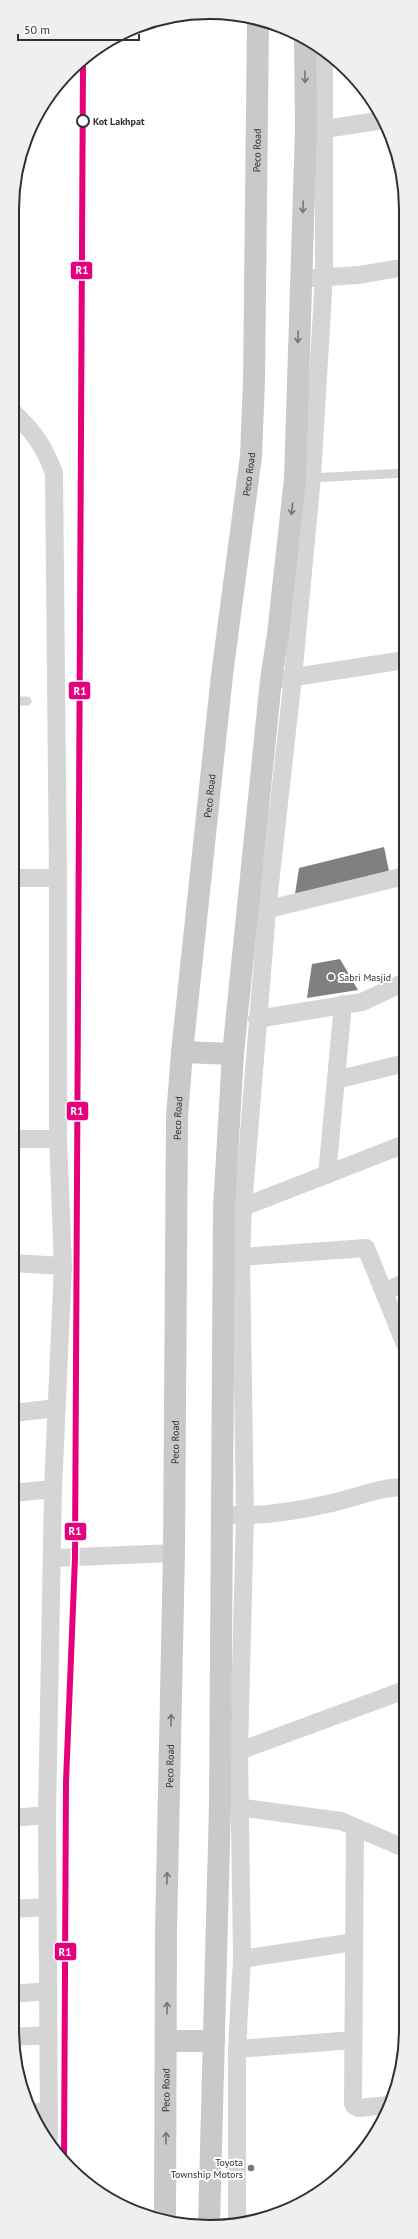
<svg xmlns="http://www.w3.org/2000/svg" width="418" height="2239" viewBox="0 0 418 2239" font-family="'PT Sans',sans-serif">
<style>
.building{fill:#808080}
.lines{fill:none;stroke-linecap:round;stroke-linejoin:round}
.lane{stroke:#d5d5d5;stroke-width:9}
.street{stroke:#d5d5d5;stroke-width:18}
.primary{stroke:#c9c9c9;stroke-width:22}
.rail-1-casing{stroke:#fff;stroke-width:9}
.rail-1{stroke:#e5007d;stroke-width:6}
.oneway{stroke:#757575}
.stop-dot{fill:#fff;stroke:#313131;stroke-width:2}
.poi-dot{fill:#797979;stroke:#fff;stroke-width:1.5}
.labels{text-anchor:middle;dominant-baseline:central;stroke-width:4;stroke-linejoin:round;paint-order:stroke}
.stop-label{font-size:10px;font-weight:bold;fill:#313131;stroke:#fff;text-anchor:start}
.street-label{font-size:10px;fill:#313131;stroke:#fff}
.poi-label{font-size:10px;fill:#313131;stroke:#fff;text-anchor:start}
.rim{fill:none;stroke:#313131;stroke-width:2}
.line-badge{stroke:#fff;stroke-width:1.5}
.badge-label{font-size:11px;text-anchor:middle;font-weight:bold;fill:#fff}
</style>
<rect width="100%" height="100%" fill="#fff"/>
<path class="building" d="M384,847L389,871L295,894L299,868Z
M340,959L358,990L307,998L312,964Z"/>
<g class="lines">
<path class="lane" d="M310,478L405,473
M13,701H27"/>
<path class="street" d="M314,128L325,129L384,120
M313,278L359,275L406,267
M13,412C34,432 44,446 54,473L58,878V1139L63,1266L53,1489L47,1815L49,2138
M282,679L405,660
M13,878H58
M256,912L405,876
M257,1019L362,1002L405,982
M336,1080L405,1063
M13,1139H58
M327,1175L343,1004
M232,1208L243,1207L405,1144
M241,1257L366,1248L405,1344
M13,1263L63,1266
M385,1292L405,1282
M13,1413L57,1408
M12,1493L53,1489
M233,1515C264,1516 297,1511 327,1504C353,1499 378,1487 405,1487
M53,1558L174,1553
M239,1751L245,1515L241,1257L243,1207L267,911L293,677L312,477L324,277V52
M230,1806L341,1821L404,1848
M12,1818L47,1815
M355,1827L353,2103L354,2106L358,2108L389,2105
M12,1909L48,1907
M242,1959L354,1942
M12,1994L48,1991
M13,2037L48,2035
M237,2049L353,2040
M32,2113L49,2110
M237,2221V2049L242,1959L239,1751L405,1690"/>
<g class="primary">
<path d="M182,1052L233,1054"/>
<path d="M167,2041H214"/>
<path id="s1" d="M165,2219L166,1932L174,1553L177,1117L182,1052L222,675L251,456L254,382L258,21"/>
<path d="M209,2225L220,1805L224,1208L233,1054L271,680L278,634L295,479L306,128L305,38"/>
</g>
<defs>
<path id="rail-1" d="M64,2162L66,1782L75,1558L83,60"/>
</defs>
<use href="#rail-1" class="rail-1-casing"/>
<use href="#rail-1" class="rail-1"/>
</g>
<defs><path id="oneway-shaft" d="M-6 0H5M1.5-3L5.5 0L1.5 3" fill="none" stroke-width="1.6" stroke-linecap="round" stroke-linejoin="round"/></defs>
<g class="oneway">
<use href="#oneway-shaft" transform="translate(305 77) rotate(89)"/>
<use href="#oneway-shaft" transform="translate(303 207) rotate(92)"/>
<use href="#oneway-shaft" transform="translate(298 337) rotate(92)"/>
<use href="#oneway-shaft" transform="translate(292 509) rotate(96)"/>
<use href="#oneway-shaft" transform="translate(171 1720) rotate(-89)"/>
<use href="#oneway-shaft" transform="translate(167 1878) rotate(-89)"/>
<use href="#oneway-shaft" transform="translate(167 2008) rotate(-90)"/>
<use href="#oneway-shaft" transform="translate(166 2138) rotate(-89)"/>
</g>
<circle class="stop-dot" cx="83" cy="121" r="6"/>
<g class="poi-dot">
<circle cx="331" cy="977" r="4"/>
<circle cx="251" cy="2168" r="4"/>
</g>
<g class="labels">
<g class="stop-label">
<text x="93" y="121">Kot Lakhpat</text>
</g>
<g class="street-label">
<text stroke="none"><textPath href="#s1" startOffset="2073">Peco Road</textPath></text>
<text stroke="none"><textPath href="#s1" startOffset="1749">Peco Road</textPath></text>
<text stroke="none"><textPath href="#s1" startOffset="1425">Peco Road</textPath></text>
<text stroke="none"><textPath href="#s1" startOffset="1101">Peco Road</textPath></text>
<text stroke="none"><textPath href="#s1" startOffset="777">Peco Road</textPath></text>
<text stroke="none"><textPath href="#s1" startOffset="453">Peco Road</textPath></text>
<text stroke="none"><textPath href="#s1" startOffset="129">Peco Road</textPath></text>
</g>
<g class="poi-label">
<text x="339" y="977">Sabri Masjid</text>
<text x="243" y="2162" text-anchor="end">Toyota<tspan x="243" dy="12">Township Motors</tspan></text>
</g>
</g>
<path d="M0 0H418V2239H0ZM209 19H209A190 190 0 0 1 399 209V2030A190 190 0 0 1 209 2220H209A190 190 0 0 1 19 2030V209A190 190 0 0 1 209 19Z" fill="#efefef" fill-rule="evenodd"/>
<path class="rim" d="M209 19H209A190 190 0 0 1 399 209V2030A190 190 0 0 1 209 2220H209A190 190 0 0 1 19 2030V209A190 190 0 0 1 209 19Z"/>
<g class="line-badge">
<rect x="70" y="261" width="23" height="19" rx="4" fill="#e5007d"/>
<rect x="68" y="681" width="23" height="19" rx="4" fill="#e5007d"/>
<rect x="66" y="1101" width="23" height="20" rx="4" fill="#e5007d"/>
<rect x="64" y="1522" width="23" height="19" rx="4" fill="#e5007d"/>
<rect x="54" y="1942" width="23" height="19" rx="4" fill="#e5007d"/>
</g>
<g class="badge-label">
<text x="82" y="274">R1</text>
<text x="80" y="695">R1</text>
<text x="77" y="1115">R1</text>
<text x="75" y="1535">R1</text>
<text x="65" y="1956">R1</text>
</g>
<path d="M18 34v6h121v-6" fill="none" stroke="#313131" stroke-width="2"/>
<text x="24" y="34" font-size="12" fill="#313131" stroke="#ffffff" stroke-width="3" paint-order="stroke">50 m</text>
</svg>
